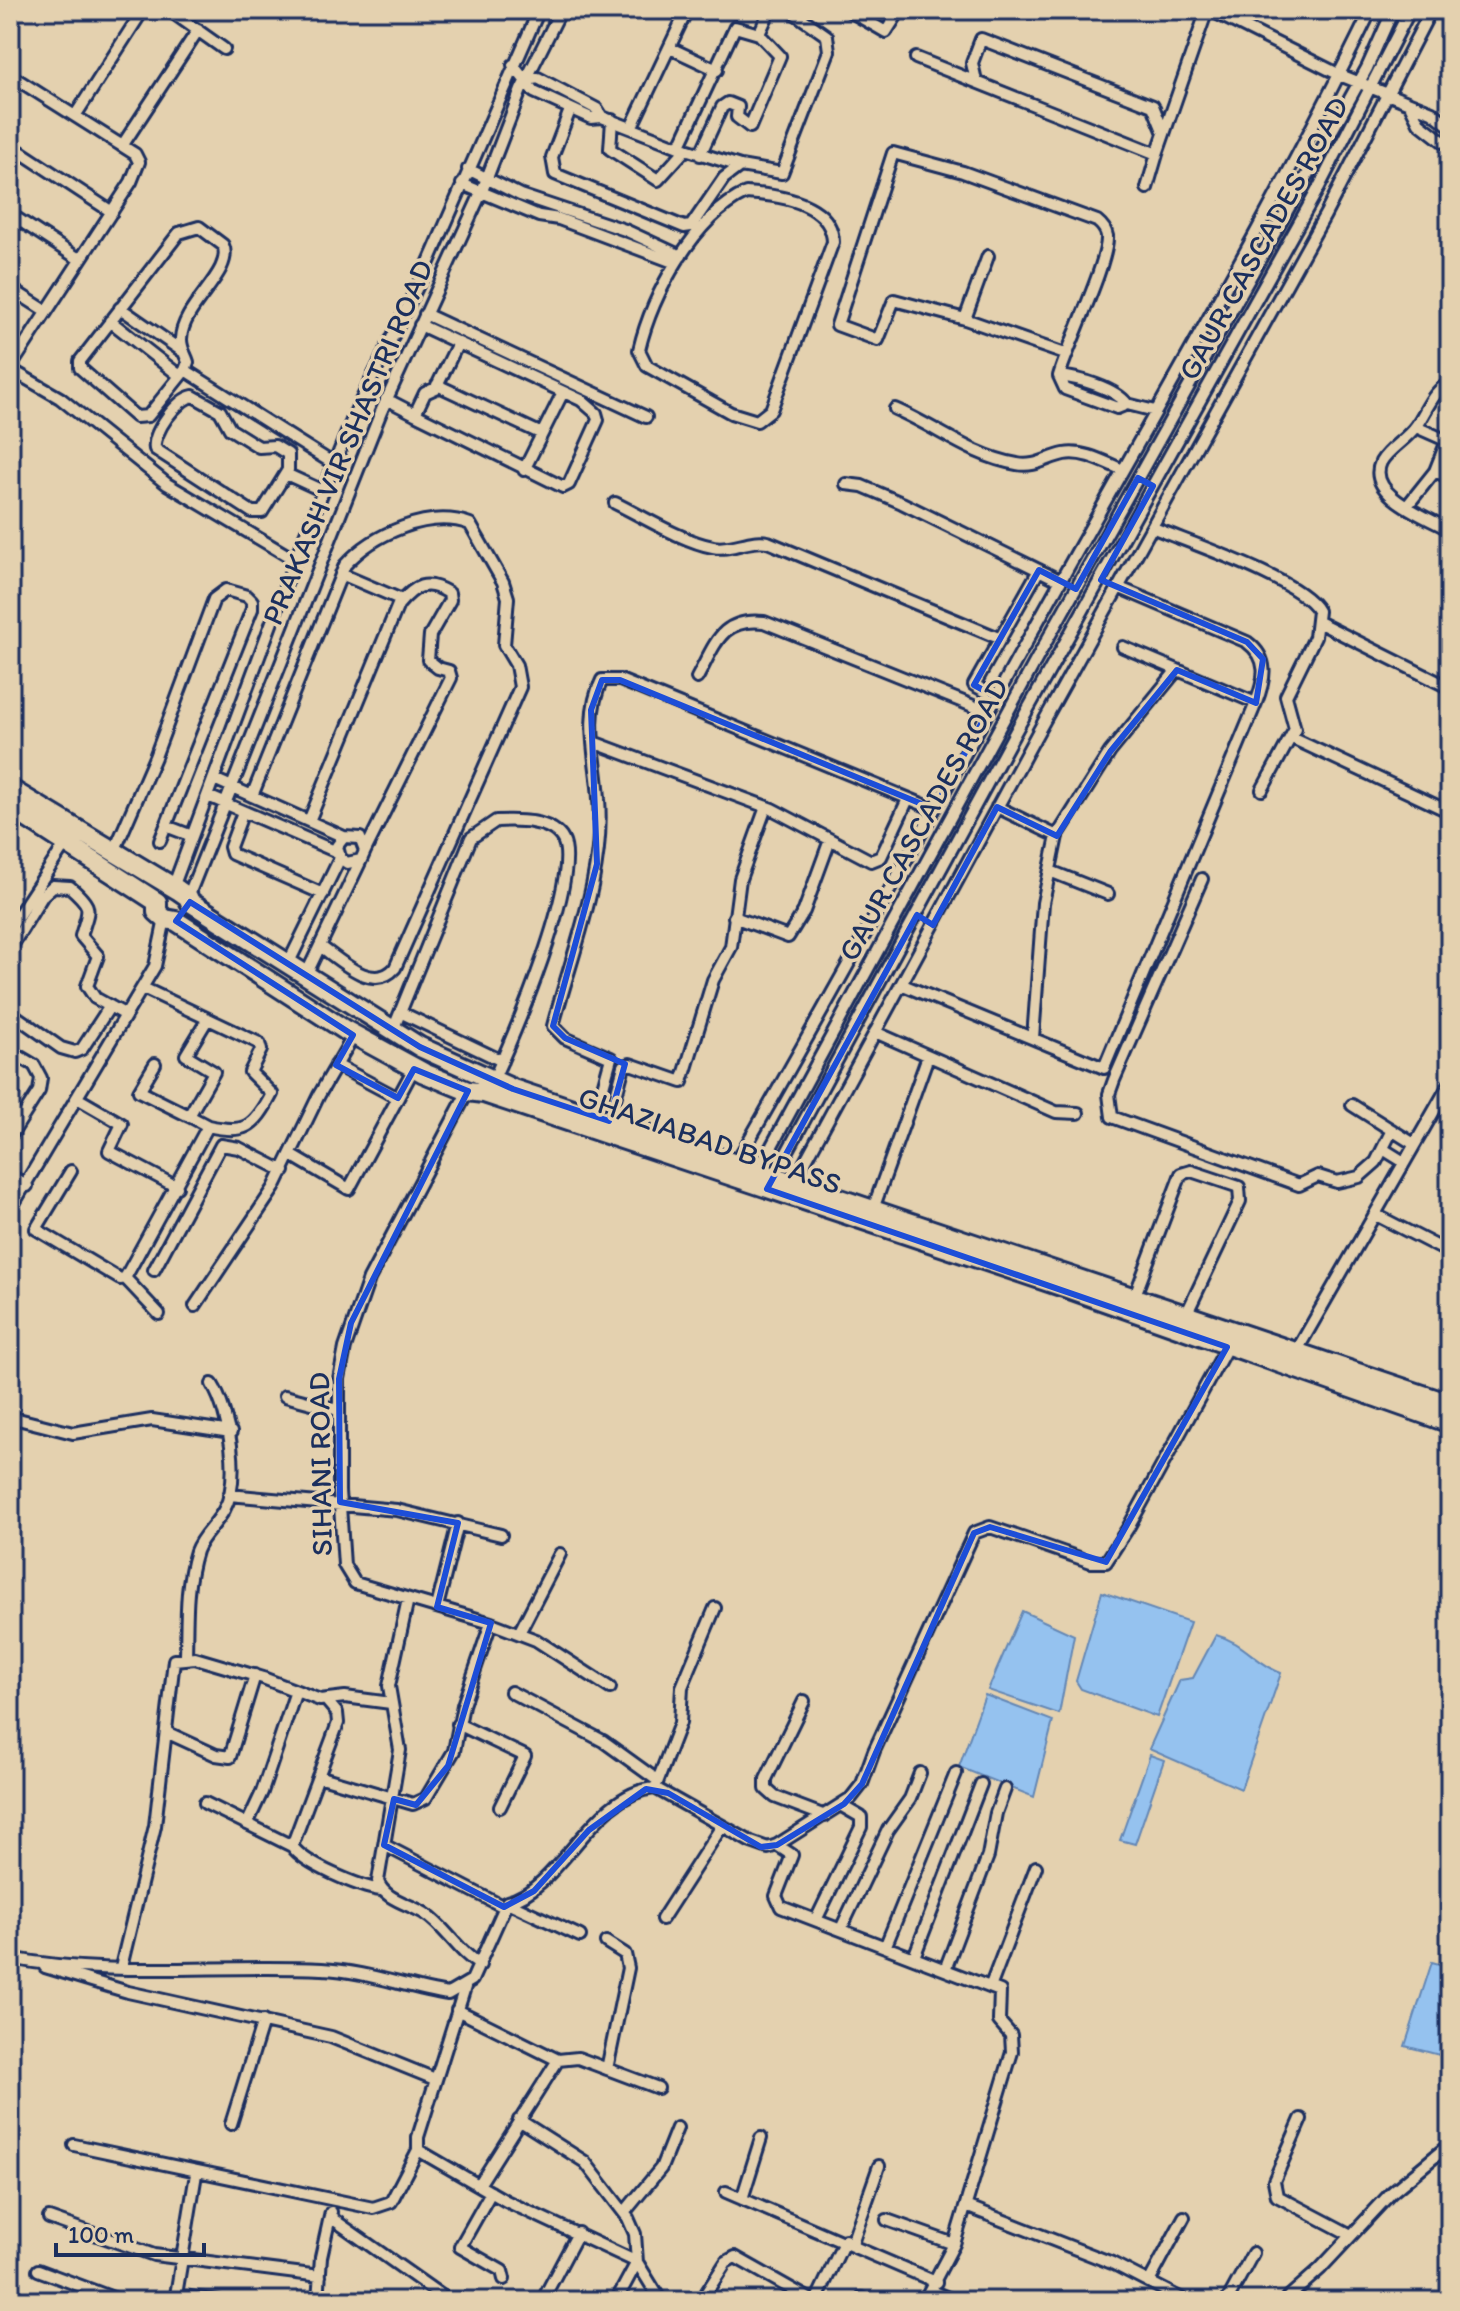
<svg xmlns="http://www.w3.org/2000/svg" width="1460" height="2311" viewBox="0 0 1460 2311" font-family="Itim,sans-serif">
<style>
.water{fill:#95c2ef;stroke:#6487b5;stroke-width:2}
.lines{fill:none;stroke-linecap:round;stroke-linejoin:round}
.minor-casing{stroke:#1b2f5e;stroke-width:16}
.trunk-casing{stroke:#1b2f5e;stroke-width:24}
.minor{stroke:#e4d1af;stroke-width:10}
.trunk{stroke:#e4d1af;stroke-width:18}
.marked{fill:none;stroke:#1d4ed8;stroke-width:6;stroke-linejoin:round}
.labels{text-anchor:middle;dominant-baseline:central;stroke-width:7;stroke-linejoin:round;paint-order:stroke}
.street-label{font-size:30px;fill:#1b2f5e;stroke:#e4d1af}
</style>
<rect width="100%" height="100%" fill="#e4d1af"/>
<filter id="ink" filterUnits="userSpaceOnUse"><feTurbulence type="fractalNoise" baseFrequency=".0125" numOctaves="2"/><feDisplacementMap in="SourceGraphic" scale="16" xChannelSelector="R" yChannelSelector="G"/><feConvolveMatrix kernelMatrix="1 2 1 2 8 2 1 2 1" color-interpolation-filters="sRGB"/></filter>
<g filter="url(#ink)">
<path class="water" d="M1102,1592L1190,1622L1157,1717L1081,1689L1076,1681Z
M1022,1611L1074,1635L1059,1714L988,1690Z
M1216,1635C1244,1642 1255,1663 1281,1673L1241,1789L1149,1749L1180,1680L1193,1678Z
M985,1695L1053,1721L1034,1797L959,1767Z
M1150,1755L1164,1760L1135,1844L1120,1840Z
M1432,1962L1450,1967L1447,2057L1405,2046Z"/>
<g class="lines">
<defs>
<path id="minor" d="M169,10L224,49
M848,10L886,32L900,10
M1210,10L1340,75L1432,112L1450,126
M670,48L717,70
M916,58L1157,154L1207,10
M513,65L534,92L591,118L602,117L597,109L538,78L527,80
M10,75L135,154L139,162L131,182L10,368
M976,81L972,63L981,39L1153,106L1164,133
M1411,107L1419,123L1450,147
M570,110L552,157L555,174L684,227L691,226L724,178L740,166L679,147
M75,116L143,10
M602,117L679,147L735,27L759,34L770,10
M612,120L610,149L658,180L686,149
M631,128L687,10
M10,145L112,212
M122,146L198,30
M700,155L722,107L728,103L738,107L737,117L750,127L780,56L759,34
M740,166L782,173L829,51L827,36L790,10
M468,169L520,195L625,230L681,256
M462,184L539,216L559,219L676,263
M1147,188L1157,154
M746,193C778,195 832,202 833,242L771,410L757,421L731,413L647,366L639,350C652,295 694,217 746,193Z
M10,214L79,259
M199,227L223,245C235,272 182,305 181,339C181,349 185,353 188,362L185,370L148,416L136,417L80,368V361L179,233Z
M988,256L965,319L894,300L878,340L837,325L893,153L963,172L1097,221C1102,225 1106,229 1107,236C1109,261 1068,345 1059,376L1065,389L1117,408L1127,404
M10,288L46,311
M120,308L182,351
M425,314L646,417
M965,319L1065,354
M110,321L180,376
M10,369L60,398L167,484L295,560
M185,370L334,464
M1059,376C1079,378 1115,388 1127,404L1155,411
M1450,383C1432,391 1427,411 1416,426C1406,440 1389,448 1381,462C1365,495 1429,518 1450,530
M437,385L542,434
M193,396L220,411L230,429L259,447L275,446L288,454V470L262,512H252L155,449C152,433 177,399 193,396Z
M386,399L415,414L425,393L436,388L458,343
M895,409C937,427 971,456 1017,464C1035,468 1048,457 1064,454C1084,450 1106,463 1123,470
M415,414L563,487L569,484L598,420L596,413L581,400L420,325
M1416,427L1450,442
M1447,441L1435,471L1450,478
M524,470L563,392
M286,474L323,491
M846,484L862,486L902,503L1061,581
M615,503C642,516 684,542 713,547C733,551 749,538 768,542L1001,639
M1407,506L1435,471
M1154,528C1190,543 1302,580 1318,611L1315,637L1286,696L1295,729L1262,790
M341,574L402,600
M1318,622L1450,688
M1123,647L1256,703
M697,678C715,645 721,617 764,622L988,712
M996,697L974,685L1039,570
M1292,738L1450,812
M593,742L772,809L871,861L881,857L908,799
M214,779L344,837L360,838L365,851L361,860L347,863L340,858L337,846L344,837
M208,796L337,852
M252,796L345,565C373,534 429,509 470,524L503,582L508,598L504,645L516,665L520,687L395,968C373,993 340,960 320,946
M997,807L1057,836L1110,752L1177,670
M243,812L230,847L232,854L323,894
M309,821L398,605C415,585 426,579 449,593L450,600L430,635L428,660L438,668L449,671L451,678L365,851
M166,826L192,836
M113,854L155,757L214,599L226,590L247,596L252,601V609L160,841
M1050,871L1108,894
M1202,879L1114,1080L1109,1094L1112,1117L1299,1185L1318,1176L1337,1182L1359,1177L1376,1162L1392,1130
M172,890L295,560L355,413L425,271L539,10
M188,897L381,412L482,191L521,90L561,10
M734,917L788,937L804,911L830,840
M10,928L66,843
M10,949L43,895L53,886L70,887C95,909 88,909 81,936L98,956L87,986L95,998L126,1015
M288,964L340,858
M306,975L361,860
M903,985L1104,1068L1256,703C1265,679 1270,659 1247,642L1120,588
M10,1012L61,1048L75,1052L82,1049L110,1006
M402,1013L502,1061
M207,1020L186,1055L214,1072L189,1116L208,1126
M393,1030L471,838L496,821C516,820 552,819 563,840C582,876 512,1041 493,1080
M875,1032L1056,1112L1078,1113
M1033,1038L1043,903L1057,836
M10,1051L34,1065L41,1078L39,1091L10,1137
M155,1064L139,1091L189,1116
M336,1065L398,1098
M468,1091L369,1279L345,1348L339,1379V1491L344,1565L355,1583L491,1623L536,1640L610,1688
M77,1098L122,1124L109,1151L177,1187
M1352,1105L1414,1144
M10,1110L22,1117
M595,1116L611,1058L565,1038L553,1026C572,952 605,877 599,799C597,760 583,717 602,680H620L934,809
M609,1121L624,1066L630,1064L682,1082L713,980L731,947L740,879L766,807
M1383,1149L1404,1162
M291,1155L349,1189L414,1068
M736,1163C835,991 930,817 1026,643C1142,433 1266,226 1371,10
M71,1171L36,1229L120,1279L125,1278L208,1126C245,1134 254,1128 272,1094L250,1072L261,1050L259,1043L143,988
M757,1173L1041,651L1367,68L1393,10
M10,1175L27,1186
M773,1178L1018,727L1318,189L1410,10
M794,1182L1038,732L1325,215L1431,10
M873,1209L928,1056
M10,1210L155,966L165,919
M1376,1215L1450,1253
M154,1270L221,1145L239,1148L284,1171
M125,1278L159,1314
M1134,1298L1181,1174L1191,1171L1239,1187L1240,1201L1186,1315
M195,1306L274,1188L319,1095L354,1035
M1296,1352L1450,1083
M285,1396L338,1410
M10,1417L73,1433L152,1420L231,1432
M229,1495L397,1510L501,1535
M408,1599L389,1686L400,1750L378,1881C383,1899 409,1904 424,1913C446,1927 457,1951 480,1965
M437,1607L458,1523
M519,1633L560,1554
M186,1656C187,1620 185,1586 196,1551C202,1535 216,1525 224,1510C241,1480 230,1413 212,1384
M511,1692L603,1741L657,1780
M326,1700L337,1713L338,1723L292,1846C304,1864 359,1887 381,1890
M804,1701L766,1779V1789L775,1797L825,1816
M458,1724L525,1756L500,1807
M166,1732L216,1755L230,1757L255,1675
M318,1776L413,1804L426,1798L454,1751L463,1705L491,1623
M655,1788L680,1723L682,1687L715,1608
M205,1803L292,1846
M247,1824L262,1792L296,1691
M384,1845L504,1907
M777,1845L792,1855L776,1896L781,1907L1000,1991L999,2021L1011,2035L1012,2052L954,2244L924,2301
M507,1902L580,1936
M662,1919L722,1826
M816,1920L861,1827V1817L842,1806
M841,1929L888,1830L910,1799L920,1773
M606,1942L625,1954L628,1968L607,2069
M886,1945L956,1773
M914,1957L981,1784
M10,1958C112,1978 219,1964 322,1969C366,1971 405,1987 448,1994L472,1980L507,1902C561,1889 592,1793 655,1788L751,1842L768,1848L777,1845L851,1798L862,1784L874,1751L974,1533L990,1527L1091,1562H1106L1128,1528L1227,1347
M45,1967L128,1992L331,2037L435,2079
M121,1967L155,1826L174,1660L195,1658L263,1678L320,1700L345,1697L391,1703
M946,1967L988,1856L996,1813L1005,1789
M991,1985L1036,1867
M465,1987L418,2137V2150L506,2201L637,2262L661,2301
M457,2010L558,2060
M1301,2119L1274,2181L1277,2196L1351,2235
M519,2120L585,2162L628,2218L635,2234L637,2262L616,2301
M231,2124L263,2021
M74,2145L373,2208L391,2202L418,2150
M479,2185L558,2060L578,2058L658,2088
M491,2192L460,2247L502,2271L504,2279
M726,2192L936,2282
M742,2199L761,2138
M966,2206L1112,2263L1186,2301
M624,2213L661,2168L677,2128
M330,2217L449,2301
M49,2218L154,2255L320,2276
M887,2220L954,2244
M852,2243L879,2166
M38,2270L121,2301
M1149,2282L1184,2217
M931,2291L955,2301
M176,2295L219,2301
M862,2298L868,2301
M175,2301L196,2174
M318,2301L321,2257L331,2212
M542,2301L578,2233
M701,2301L726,2262L735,2257L813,2301
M816,2301L845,2240
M1227,2301L1253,2253
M1284,2301L1320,2269L1391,2193L1450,2144"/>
<path id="trunk" d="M10,789L178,890L188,897L190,902L420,1047L513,1089L1450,1404
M10,807L157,902V912L165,919L176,921L345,1030L424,1073L468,1091L484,1093L1067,1288L1450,1423"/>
</defs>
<use href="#minor" class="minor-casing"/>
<use href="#trunk" class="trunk-casing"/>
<use href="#minor" class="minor"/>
<use href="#trunk" class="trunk"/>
</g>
</g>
<path class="marked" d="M1138,478L1153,486L1101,580L1247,642L1263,659L1256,703L1177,670L1110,752L1057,836L997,807L933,925L917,915L767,1189L1227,1347L1106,1562L990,1527L974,1533L862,1784L844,1804L777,1845L761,1847L668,1793L646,1789L589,1830L534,1891L504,1907L384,1845L394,1799L416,1805L448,1766L491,1623L437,1607L458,1523L340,1502L339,1379L351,1323L468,1091L414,1069L398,1098L336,1065L353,1035L176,921L190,902L420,1047L513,1089L609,1121L625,1064L565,1038L553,1026L597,864L591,710L602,680H620L934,809L996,697L974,685L1039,570L1076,589Z"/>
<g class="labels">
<g class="street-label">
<text transform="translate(1263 238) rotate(-61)">GAUR CASCADES ROAD</text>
<text transform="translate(347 442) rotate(-67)">PRAKASH VIR SHASTRI ROAD</text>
<text transform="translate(923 819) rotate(-61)">GAUR CASCADES ROAD</text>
<text transform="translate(710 1140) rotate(19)">GHAZIABAD BYPASS</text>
<text transform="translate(320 1464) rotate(-91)">SIHANI ROAD</text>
</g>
</g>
<rect width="1460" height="2311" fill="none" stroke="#e4d1af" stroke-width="40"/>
<rect x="20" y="20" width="1420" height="2271" fill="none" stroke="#1b2f5e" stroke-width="3" filter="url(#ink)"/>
<path d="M56 2243v12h148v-12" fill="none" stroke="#1b2f5e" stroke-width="4"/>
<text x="68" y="2243" font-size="24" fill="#1b2f5e" stroke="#e4d1af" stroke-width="6" paint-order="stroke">100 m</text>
</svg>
